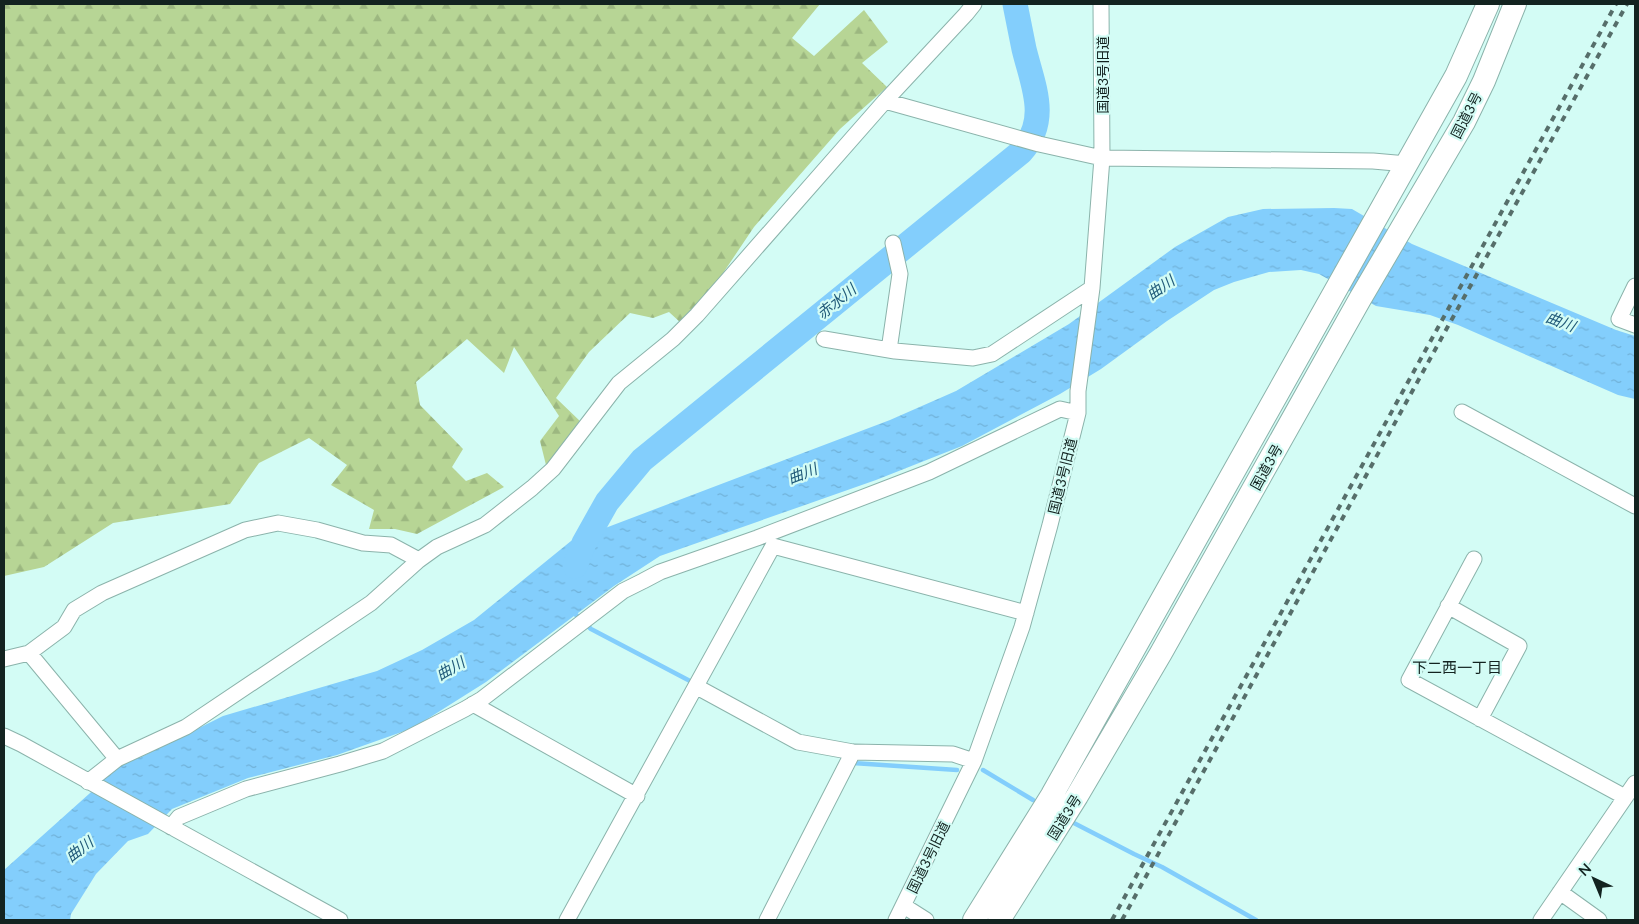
<svg xmlns="http://www.w3.org/2000/svg" width="1639" height="924" viewBox="0 0 1639 924" font-family="Lato,'Noto Sans JP',sans-serif">
<style>
.forest{fill:url(#forest-firs)}
.water{fill:url(#water-ripples)}
.lines{fill:none;stroke-linecap:round;stroke-linejoin:round}
.stream{stroke:#83cefc;stroke-width:4.5}
.river{stroke:#83cefc;stroke-width:25}
.minor-casing{stroke:#8bb3ab;stroke-width:17}
.highway-casing{stroke:#8bb3ab;stroke-width:24}
.minor{stroke:#fff;stroke-width:15}
.highway{stroke:#fff;stroke-width:22}
.rail{stroke:#566e6a;stroke-width:4;stroke-dasharray:6 6;stroke-linecap:butt}
.labels{text-anchor:middle;dominant-baseline:central;stroke-width:4.5;stroke-linejoin:round;paint-order:stroke}
.street-label{font-size:14px;fill:#132320;stroke:#d3fcf5}
.water-label{font-size:15px;font-style:italic;fill:#215a79;stroke:#d3fcf5}
.neighbourhood-label{font-size:15px;fill:#132320;stroke:#d3fcf5}
</style>
<defs>
<pattern id="forest-firs" width="22" height="20" patternUnits="userSpaceOnUse" patternTransform="scale(1.25)"><rect width="22" height="20" fill="#b7d595"/><path d="M5 1l3.5 6h-7zM16 11l3.5 6h-7z" fill="#9cb780"/></pattern>
<pattern id="water-ripples" width="26" height="14" patternUnits="userSpaceOnUse" patternTransform="scale(1.25)"><rect width="26" height="14" fill="#83cefc"/><path d="M2 4q2-2 4 0t4 0M15 11q2-2 4 0t4 0" fill="none" stroke="#70b1d8"/></pattern>
</defs>
<rect width="100%" height="100%" fill="#d3fcf5"/>
<path class="forest" d="M4,4H820L792,38L814,56L864,10L888,42L862,63L887,87L840,129L754,227L715,285L681,323L669,312L653,318L630,313L589,352L556,398L582,423L546,465L540,441L559,416L514,347L504,373L467,339L416,382L420,405L463,449L452,467L466,481L487,473L504,487L417,534L395,529H369L374,510L331,485L347,465L309,438L259,463L230,504L113,523L44,567L4,576Z"/>
<path class="water" d="M1334,208L1352,209L1412,244L1616,330L1635,336V399L1618,395L1458,325L1430,315L1376,306L1319,274L1301,270L1269,272L1234,282L1214,290L1167,321L1101,369L1060,394L962,446L876,480L660,556L614,586L486,682L413,728L337,755L248,778L172,809L148,834L128,841L96,874L71,914L70,920H4V870L99,785L117,765L141,757L223,716L377,671L422,650L474,620L571,541L890,420L956,391L1069,324L1175,247L1228,217L1263,209Z"/>
<g class="lines">
<path class="stream" d="M572,611L591,629L690,681
M853,763L957,770
M983,770L1033,800
M1070,821L1134,854L1162,867L1256,920"/>
<path class="river" d="M575,566L584,543L607,502L642,460L1021,152C1050,119 1033,86 1024,49C1021,34 1018,19 1015,4"/>
<defs>
<path id="minor" d="M885,101L1039,144L1102,158L1373,161L1407,164
M1635,286L1619,319L1635,325
M824,339L895,351L973,358L992,354L1092,288
M889,350L900,274L893,243
M1462,412L1635,506
M1474,559L1409,680L1625,797
M1448,606L1519,646L1480,719
M29,653L117,759
M4,659L29,653L64,627L74,610L102,593L245,530L278,523L317,530L363,543L391,545L419,560
M697,687L798,742L853,752L953,754L974,761
M473,704L637,796
M4,736L21,744L340,920
M88,782L117,759L186,727L371,603L419,560L437,547L485,525L532,488L553,469L619,383L673,339L697,315L885,101L966,14L974,4
M171,827L179,817L246,789L340,764L383,751L465,709L482,699L623,591L643,581L660,572L757,538L929,472L1060,409L1078,413
M1560,892L1599,920
M904,906L926,920
M567,920L773,546L1026,613
M767,920L853,752
M896,920L974,761L1022,627L1050,525L1078,413V391L1092,288L1102,158L1101,4
M1541,920L1635,783"/>
<path id="highway" d="M974,920L1052,795L1456,76L1488,4
M999,920L1077,796L1161,653L1360,299L1464,122L1484,81L1515,4"/>
</defs>
<use href="#minor" class="minor-casing"/>
<use href="#highway" class="highway-casing"/>
<use href="#minor" class="minor"/>
<use href="#highway" class="highway"/>
<path class="rail" d="M1112,920L1616,4
M1122,920L1447,328L1627,4"/>
</g>
<g class="labels">
<g class="street-label">
<text transform="translate(1102 75) rotate(-90)">国道3号旧道</text>
<text transform="translate(1466 115) rotate(-63)">国道3号</text>
<text transform="translate(1266 467) rotate(-61)">国道3号</text>
<text transform="translate(1062 476) rotate(-76)">国道3号旧道</text>
<text transform="translate(1064 817) rotate(-58)">国道3号</text>
<text transform="translate(928 857) rotate(-64)">国道3号旧道</text>
</g>
<g class="water-label">
<text transform="translate(1160 287) rotate(-35)">曲川</text>
<text transform="translate(836 301) rotate(-39)">赤水川</text>
<text transform="translate(1561 321) rotate(21)">曲川</text>
<text transform="translate(802 473) rotate(-21)">曲川</text>
<text transform="translate(450 668) rotate(-30)">曲川</text>
<text transform="translate(79 849) rotate(-37)">曲川</text>
</g>
<g class="neighbourhood-label">
<text x="1457" y="667">下二西一丁目</text>
</g>
</g>
<rect width="1639" height="924" fill="none" stroke="#132320" stroke-width="10"/>
<g transform="translate(1594 879) rotate(316)" stroke="#d3fcf5" stroke-width="4" paint-order="stroke">
<path d="M0-4L9 19L0 12L-9 19Z" fill="#132320"/>
<text y="-8" font-size="14" font-weight="bold" text-anchor="middle" fill="#132320">N</text>
</g>
</svg>
